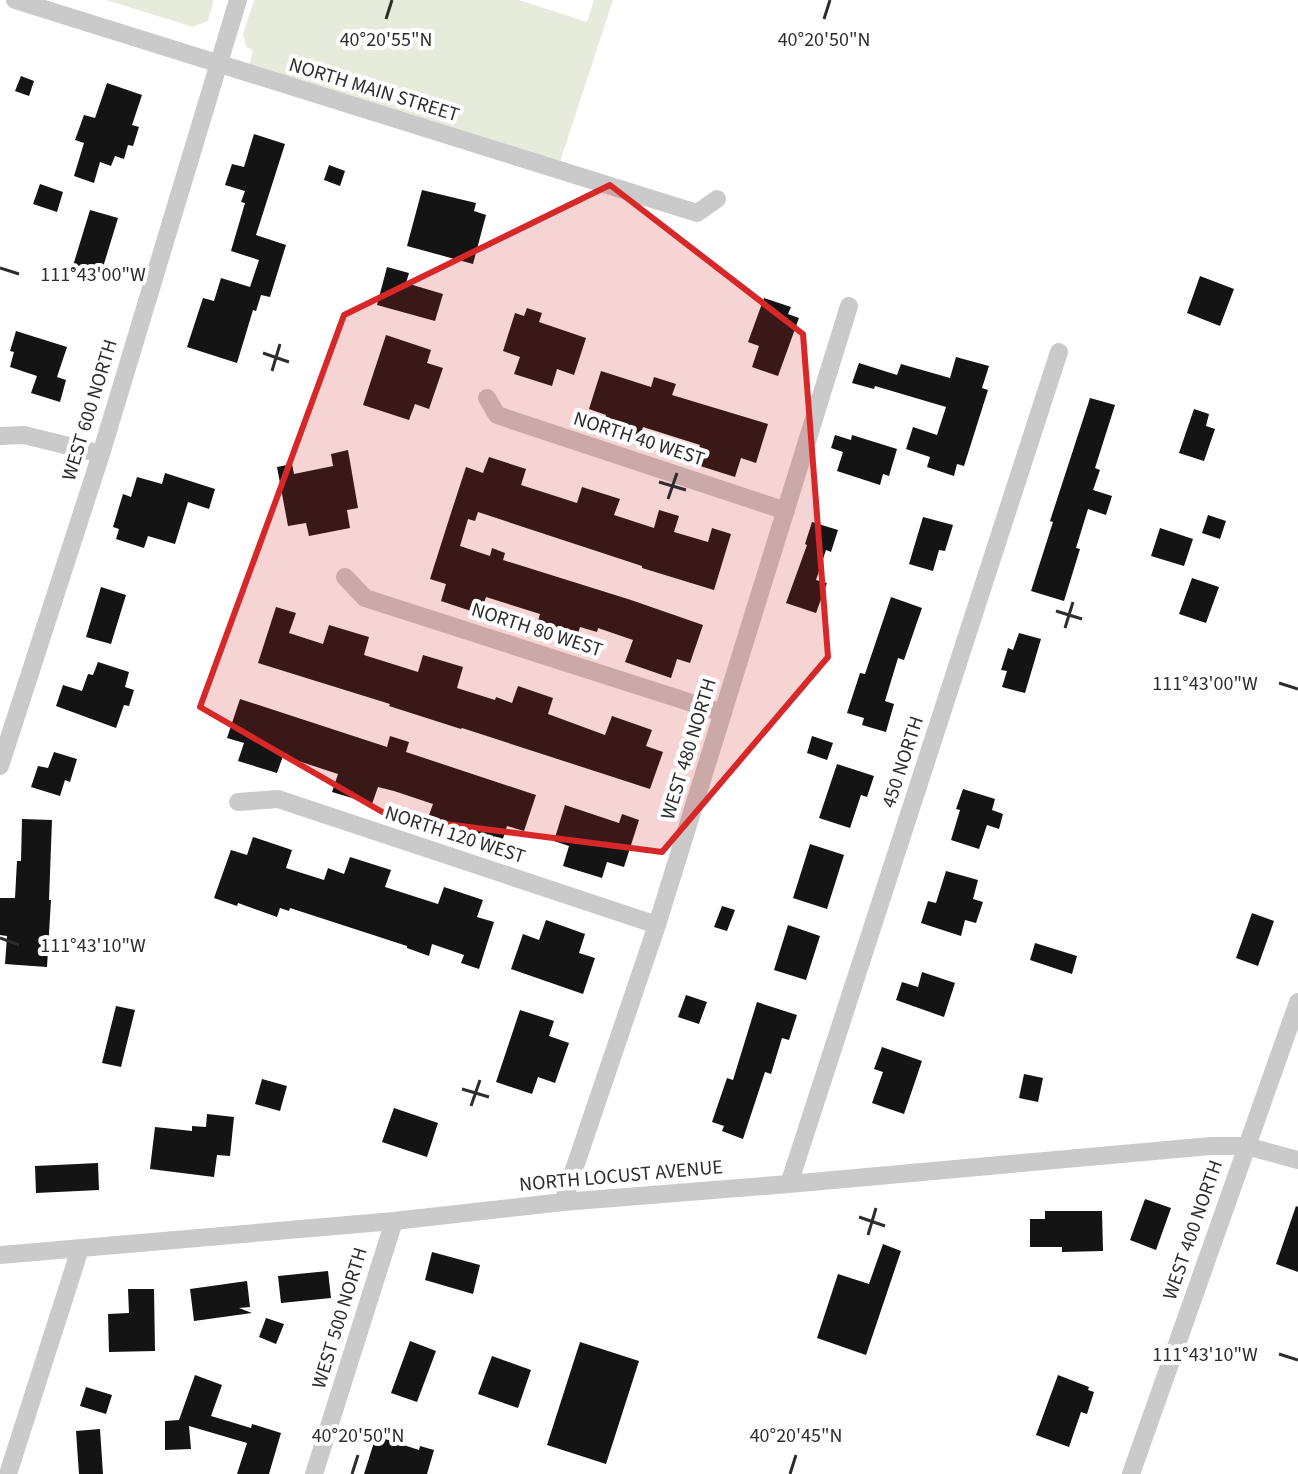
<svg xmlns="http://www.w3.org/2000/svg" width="1298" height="1474" viewBox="0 0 1298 1474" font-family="'Source Sans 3',sans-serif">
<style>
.green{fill:#e7ebdb}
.building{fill:#141414}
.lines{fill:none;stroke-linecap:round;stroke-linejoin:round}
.minor{stroke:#cacaca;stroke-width:18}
.marked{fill:#d62828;fill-opacity:0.2;stroke:#d62828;stroke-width:6;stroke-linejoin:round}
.ticks{fill:none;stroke:#2d2d2d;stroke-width:3}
.labels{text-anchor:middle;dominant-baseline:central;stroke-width:8;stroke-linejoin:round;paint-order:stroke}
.street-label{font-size:20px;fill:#2d2d2d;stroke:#fff}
.ticks-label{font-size:20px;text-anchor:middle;fill:#2d2d2d;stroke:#fff;stroke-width:8;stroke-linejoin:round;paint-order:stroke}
</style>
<rect width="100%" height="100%" fill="#fff"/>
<path class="green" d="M106,0H214L208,21L193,27Z
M254,0H519L587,22L594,0H613L560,162L249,66L253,51L246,46L243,34Z"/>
<path class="building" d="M21,76L34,81L29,96L15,91Z
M107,83L142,95L132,125L139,127L133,146L128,145L124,159L115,156L111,166L100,162L94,183L74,176L84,143L75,140L84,115L95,118Z
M254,134L285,144L256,235L286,245L270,297L261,295L256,311L253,310L237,363L187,347L203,298L214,301L221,278L250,287L259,260L231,251L245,203L241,202L245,191L225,185L232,164L244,167Z
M329,165L345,171L340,186L324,180Z
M40,184L63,192L57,212L33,204Z
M422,190L476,203L474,211L486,215L473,264L407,246Z
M90,210L118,218L100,277L72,269Z
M387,267L409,273L406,283L443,294L435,321L377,305Z
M1200,276L1234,289L1220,326L1187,313Z
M764,298L791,307L788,314L799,318L778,376L752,367L759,346L748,342Z
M527,308L542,313L539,322L586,338L574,375L557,369L552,386L514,374L520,357L503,351L515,313L524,316Z
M16,331L67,347L57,377L66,380L60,402L31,393L37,376L10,367L14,352L10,351Z
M386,335L431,350L427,363L443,368L429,409L415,404L409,420L363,405Z
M956,357L989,366L982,388L988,390L964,466L957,464L954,476L927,467L930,457L906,449L913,427L937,435L946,407L875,386L874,389L852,383L859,363L897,375L901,364L950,378Z
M601,371L651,387L654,377L676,384L672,395L768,424L756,463L741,458L735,477L694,464L700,445L643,427L638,443L601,431L606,415L589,409Z
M1090,398L1115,405L1095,468L1100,470L1093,490L1112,496L1106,515L1088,509L1076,548L1080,549L1064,601L1031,591L1053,522L1050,521Z
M1194,409L1209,414L1206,426L1215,429L1204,461L1179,453Z
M835,435L851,440L852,435L897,449L889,476L883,474L880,485L837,471L843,452L831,448Z
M348,450L358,508L347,510L350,528L309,536L306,523L288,526L277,467L292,464L294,474L333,466L331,454Z
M489,457L526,469L521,485L577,503L582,487L620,499L614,515L654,528L659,510L679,516L674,532L708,542L712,528L731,534L714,590L642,568V566L478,512L475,521L468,519L460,546L490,556L492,548L505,553L503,560L631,600L703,625L690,663L677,659L671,678L625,662L633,640L598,628L597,632L580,627L575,644L535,632L540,614L486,597L480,614L441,601L446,584L430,579L451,513L466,467L483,473Z
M165,473L215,489L209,509L188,502L175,544L148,536L144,548L116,539L119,529L113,527L123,494L131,497L137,477L162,484Z
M1208,515L1226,521L1220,539L1202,533Z
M923,517L953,525L945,551L939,550L933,571L909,564Z
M812,522L838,530L831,552L826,550L816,580L827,583L816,613L786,603L807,545L805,544Z
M1160,528L1193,539L1184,566L1151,556Z
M1192,578L1219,587L1206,623L1179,614Z
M101,587L126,595L111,644L86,637Z
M891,597L922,608L904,660L898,658L885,701L894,704L886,732L862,725L864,718L847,713L860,673L865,674Z
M276,607L296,613L289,633L323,644L329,625L369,637L364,655L418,672L423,655L463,667L457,688L495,700L496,697L512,703L518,686L553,698L548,714L605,735L612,716L652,730L646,746L663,752L650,789L462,728L461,729L389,706L390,704L258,663Z
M1019,633L1041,639L1025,693L1002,687L1007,671L1001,670L1008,648L1013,650Z
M98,662L129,672L125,687L134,690L129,706L124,705L116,728L56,706L63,685L82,691L88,674L93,675Z
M240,699L387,747L390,736L409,742L406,752L536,795L524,831L507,826L501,845L427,821L433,804L394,791L378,787L372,804L332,792L338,774L283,756L277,773L238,761L244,743L227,738Z
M812,736L833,743L827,760L807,753Z
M54,752L77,759L70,782L65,780L60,796L31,787L38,766L48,768Z
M837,764L874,776L867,797L861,795L850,828L819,818Z
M963,789L995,799L992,810L1003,814L999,829L987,825L979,849L951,840L960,810L956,809Z
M565,805L619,823L622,814L639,820L624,867L607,862L602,878L563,866L569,846L554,841Z
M22,819L52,820L49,900H51L47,967L5,964L7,936L0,935V898H15L17,861H21Z
M253,837L292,850L286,868L324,880L328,868L344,874L350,857L391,870L385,887L438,904L444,887L483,900L477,917L494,922L479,969L461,963L464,955L432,944L429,956L407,948V946L290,908L289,911L280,908L277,917L238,903L237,906L214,898L231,850L247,855Z
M810,844L844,855L827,909L793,898Z
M946,871L978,880L973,899L983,902L976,923L965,920L961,936L921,923L928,901L936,903Z
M722,906L735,910L727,931L714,927Z
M1252,913L1274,921L1258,966L1236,958Z
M546,920L585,934L579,953L595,958L583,994L511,969L523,934L539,940Z
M788,925L820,936L806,980L774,970Z
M1035,943L1077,956L1072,974L1030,960Z
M922,972L955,983L944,1017L896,1000L902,982L918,987Z
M686,995L707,1002L699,1024L678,1017Z
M757,1002L797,1015L789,1040L782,1038L771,1074L765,1072L743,1139L722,1131L724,1126L712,1122L727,1078L733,1080Z
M116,1006L135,1010L121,1067L102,1063Z
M520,1010L554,1021L549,1036L569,1043L555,1083L538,1077L532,1094L496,1082Z
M882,1047L922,1061L904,1114L872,1103L883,1072L874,1069Z
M1024,1074L1043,1078L1038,1102L1019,1098Z
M262,1079L287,1086L280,1111L255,1104Z
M394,1108L438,1123L427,1157L382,1142Z
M207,1114L234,1117L230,1156L217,1155L214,1177L150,1169L155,1127L192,1131V1126L206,1127Z
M98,1163L99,1190L36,1193L35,1166Z
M1145,1199L1171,1208L1156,1250L1130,1240Z
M1296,1206L1298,1207V1272L1276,1264Z
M1045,1211H1102L1103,1251L1062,1252V1247H1030V1219H1045Z
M883,1244L901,1251L866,1355L817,1338L838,1274L869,1284Z
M432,1252L480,1265L473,1294L425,1280Z
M328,1271L331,1298L281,1303L278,1276Z
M247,1281L250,1307L239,1308L252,1313L194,1321L190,1289Z
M128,1289H154L155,1351L109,1352L108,1314L129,1313Z
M266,1318L284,1324L276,1344L259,1337Z
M410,1341L436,1351L417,1402L391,1393Z
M580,1342L639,1361L606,1464L547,1445Z
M492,1356L531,1370L518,1408L478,1394Z
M195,1375L222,1385L211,1416L251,1428L252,1424L281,1433L269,1474H237L247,1443L189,1426L191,1449L165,1450V1421L179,1420Z
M1058,1375L1089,1387L1088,1390L1094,1392L1087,1414L1081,1412L1069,1447L1036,1435Z
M86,1387L112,1395L106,1414L80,1406Z
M100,1429L103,1474H79L76,1431Z
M376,1436L419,1450L420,1446L434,1450L427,1474H364Z"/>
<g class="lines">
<path class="minor" d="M15,0L697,213L717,199
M487,398L497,415L786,511
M0,436L24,435L101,454
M345,577L365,598L723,713
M0,766L101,454L238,0
M238,802L278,799L657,925
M789,1184L1059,352
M563,1202L657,925L849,306
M0,1255L394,1221L563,1202L789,1184L1211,1146H1246L1298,1160
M8,1474L80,1249
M314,1474L394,1221
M1131,1474L1298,1002"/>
</g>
<path class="marked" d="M610,185L803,334L828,657L662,852L391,817L200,707L344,315Z"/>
<path class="ticks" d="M386,19L392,0M824,19L830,0M0,268L19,274M263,353L289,362M272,371L280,344M659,482L686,490M668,499L677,473M1056,611L1082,619M1065,628L1073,602M1279,683L1298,689M0,938L19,945M462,1089L489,1097M471,1106L480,1080M859,1217L885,1226M868,1235L876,1208M1279,1354L1298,1360M352,1474L358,1455M790,1474L796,1455"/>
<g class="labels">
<g class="street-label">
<text transform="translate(374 90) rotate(17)">NORTH MAIN STREET</text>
<text transform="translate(90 410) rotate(-73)">WEST 600 NORTH</text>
<text transform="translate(639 439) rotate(18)">NORTH 40 WEST</text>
<text transform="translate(537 630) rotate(18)">NORTH 80 WEST</text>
<text transform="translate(689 749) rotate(-73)">WEST 480 NORTH</text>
<text transform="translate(903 762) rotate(-72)">450 NORTH</text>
<text transform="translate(455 835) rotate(18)">NORTH 120 WEST</text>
<text transform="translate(621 1176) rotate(-5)">NORTH LOCUST AVENUE</text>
<text transform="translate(1193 1230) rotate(-71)">WEST 400 NORTH</text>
<text transform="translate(340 1318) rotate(-73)">WEST 500 NORTH</text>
</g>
</g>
<g class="ticks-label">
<text x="386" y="46">40°20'55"N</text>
<text x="824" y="46">40°20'50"N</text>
<text x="93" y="281">111°43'00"W</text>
<text x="1205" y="690">111°43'00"W</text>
<text x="93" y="952">111°43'10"W</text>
<text x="1205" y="1361">111°43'10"W</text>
<text x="358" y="1442">40°20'50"N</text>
<text x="796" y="1442">40°20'45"N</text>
</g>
</svg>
